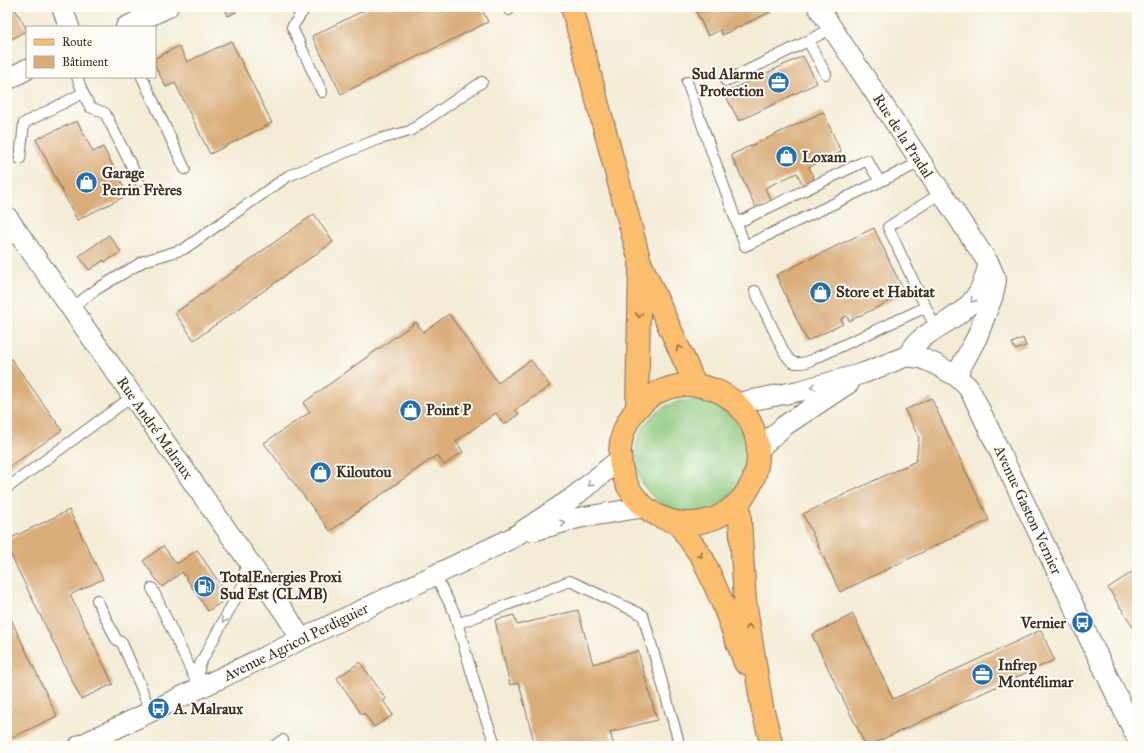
<svg xmlns="http://www.w3.org/2000/svg" width="1144" height="753" viewBox="0 0 1144 753" font-family="'IM FELL Great Primer',serif">
<style>
.green{fill:#8cc87e;stroke:#64794e}
.building{fill:#d9ac78}
.lines{fill:none;stroke-linecap:round;stroke-linejoin:round}
.lane-casing{stroke:#7b6e5e;stroke-width:12}
.street-casing{stroke:#7b6e5e;stroke-width:22}
.primary-casing{stroke:#7b6e5e;stroke-width:24}
.lane{stroke:#fff;stroke-width:10}
.street{stroke:#fff;stroke-width:20}
.primary{stroke:#fbbd6e;stroke-width:22}
.oneway{stroke:#a79f9a}
.oneway2{stroke:#916c42}
.labels{text-anchor:middle;dominant-baseline:central;stroke-width:4;stroke-linejoin:round;paint-order:stroke}
.poi-label{font-size:15px;font-weight:bold;fill:#3b2a1e;stroke:#fdfcf7;text-anchor:start}
.street-label{font-size:15px;fill:#3b2a1e;stroke:#fdfcf7}
</style>
<rect width="100%" height="100%" fill="#fdfcf7"/>
<filter id="ink" filterUnits="userSpaceOnUse"><feTurbulence type="fractalNoise" baseFrequency=".025" numOctaves="2"/><feDisplacementMap in="SourceGraphic" scale="8" xChannelSelector="R" yChannelSelector="G"/><feConvolveMatrix kernelMatrix="1 2 1 2 8 2 1 2 1" color-interpolation-filters="sRGB"/></filter>
<filter id="wash" filterUnits="userSpaceOnUse"><feTurbulence type="fractalNoise" baseFrequency=".012" numOctaves="4" result="noise"/><feDisplacementMap in="SourceGraphic" scale="16" xChannelSelector="R" yChannelSelector="G"/><feGaussianBlur stdDeviation="0.9" result="paint"/><feColorMatrix in="noise" values="0 0 0 0 0 0 0 0 0 0 0 0 0 0 0 0 0 1.4 0 .05"/><feComposite in="paint" operator="in"/></filter>
<g filter="url(#wash)">
<rect width="100%" height="100%" fill="#f3ebd5"/>
<path class="green" d="M635 456a56 56 0 1 1 112 0a56 56 0 1 1-112 0Z"/>
<g id="blocks">
<path class="building" d="M7,7H14L27,30L7,42Z
M228,7H234L236,12L228,16L225,9Z
M371,7H481L488,22L341,94L312,36Z
M694,7H770L772,11L722,35L720,30L708,36Z
M231,41L272,123L210,154L175,83L166,87L155,66V58L179,46L187,62Z
M803,56L817,83L739,121L724,93Z
M823,112L841,152L809,167L814,179L803,185L797,173L765,188L772,203L757,210L731,155Z
M77,121L93,152L103,147L128,195L77,220L36,139Z
M314,214L333,242L194,340L175,313Z
M874,228L905,294L849,321L847,316L841,319L843,324L807,341L776,275Z
M109,235L121,252L105,262L104,260L89,270L79,256Z
M449,314L498,383L531,360L550,386L515,410L519,414L504,425L496,413L456,441L463,452L444,465L437,455L330,531L264,443L310,412L303,403L416,322L423,332Z
M1023,338L1026,346L1015,350L1012,343Z
M7,353L62,430L7,469Z
M931,398L989,520L840,592L803,514L916,461L919,438L905,410Z
M69,510L103,579L70,595L113,684L81,699L7,547V540Z
M163,546L177,564L197,550L229,597L208,611L182,572L162,587L143,561Z
M1137,569V633L1108,588Z
M578,610L593,664L638,651L657,720L610,732L614,746H535L519,683L510,685L495,620L514,615L517,625Z
M7,611L57,716L7,740Z
M853,614L893,699L1041,630L1054,660L868,746H866L812,635Z
M360,662L386,699L383,701L393,715L374,727L364,713L362,715L337,678Z
M340,742L343,746H332Z"/>
</g>
</g>
<g filter="url(#ink)">
<use href="#blocks" fill-opacity="0" stroke="#7b6e5e" stroke-width="1"/>
<g class="lines">
<defs>
<path id="lane" d="M306,7L292,27L322,92
M508,7L509,10
M808,41L826,74
M77,77L83,93L90,107L105,113L139,181
M142,77L185,169
M726,81L808,41L832,28
M687,82L745,246L921,162
M20,159L24,123L83,93
M737,223L867,160L880,182
M755,291L784,352C791,363 793,365 807,362L926,307
M71,308L97,289L144,261L184,249L288,176L376,140L410,131L482,82
M936,329L888,227L941,193
M7,488L133,396
M435,575L454,612L483,711L496,746
M152,588L197,683
M97,600L116,639L122,643L141,687L150,712
M457,624L570,581L643,615L678,739L673,746
M200,689L199,666L244,583L246,560
M274,746L283,740"/>
<path id="street" d="M62,7L69,27
M818,7L989,264L996,280L993,295L977,337L956,376
M126,27L168,7
M7,80L27,69
M7,217L287,616L301,639
M907,356C911,350 915,344 921,339C940,324 965,315 978,293C983,285 986,274 989,264
M738,403L799,391L864,373L907,356L921,358L935,364L956,376L968,387L975,400L1137,738
M759,449L784,426L849,383
M533,531L578,518L645,507
M79,746L512,538L571,499L620,459"/>
<path id="primary" d="M572,7L640,262L695,384
M620 454a69 69 0 1 1 138 0a69 69 0 1 1-138 0Z
M637,407L640,268
M739,503L745,601L762,707L772,746
M678,523L703,559L723,604L745,663"/>
</defs>
<use href="#lane" class="lane-casing"/>
<use href="#street" class="street-casing"/>
<use href="#primary" class="primary-casing"/>
<use href="#lane" class="lane"/>
<use href="#street" class="street"/>
<use href="#primary" class="primary"/>
</g>
<defs><path id="oneway-chevron" d="M-2-3.5L2.5 0L-2 3.5" fill="none" stroke-width="1.6" stroke-linecap="round" stroke-linejoin="round"/></defs>
<g class="oneway">
<use href="#oneway-chevron" transform="translate(973 300) rotate(129)"/>
<use href="#oneway-chevron" transform="translate(813 387) rotate(164)"/>
<use href="#oneway-chevron" transform="translate(590 484) rotate(140)"/>
<use href="#oneway-chevron" transform="translate(563 523) rotate(-16)"/>
<use href="#oneway-chevron" transform="translate(224 620) rotate(119)"/>
</g>
<g class="oneway2">
<use href="#oneway-chevron" transform="translate(639 315) rotate(91)"/>
<use href="#oneway-chevron" transform="translate(679 348) rotate(-114)"/>
<use href="#oneway-chevron" transform="translate(700 555) rotate(57)"/>
<use href="#oneway-chevron" transform="translate(749 627) rotate(-99)"/>
</g>
</g>
<defs>
<symbol id="office-disc" viewBox="-11 -11 22 22"><circle r="9.5" fill="#1f6fb2" stroke="#fdfcf7"/><path d="M-6-3h4V-5.5h4V-3h4V5H-6ZM-1-4.5V-3h2v-1.5ZM-6 0V1H6V0Z" fill="#fff"/></symbol>
<symbol id="shop-disc" viewBox="-11 -11 22 22"><circle r="9.5" fill="#1f6fb2" stroke="#fdfcf7"/><path d="M-5-2.5h2.3a2.7 3.5 0 0 1 5.4 0H5L5.5 6h-11ZM-1.5-2.5h3a1.5 2.3 0 0 0-3 0Z" fill="#fff"/></symbol>
<symbol id="fuel-disc" viewBox="-11 -11 22 22"><circle r="9.5" fill="#1f6fb2" stroke="#fdfcf7"/><path d="M-5.5-6h7V0h2V4h1.3V-2.5L3-4.5l.8-.8L6-3V5H2.5V1h-1V6h-7ZM-4.2-4.7v3.2H.2V-4.7Z" fill="#fff"/></symbol>
<symbol id="bus-disc" viewBox="-11 -11 22 22"><circle r="9.5" fill="#1f6fb2" stroke="#fdfcf7"/><path d="M-5-6H5V4H4V6H2V4H-2V6H-4V4H-5ZM-3.5-4V0h7V-4ZM-3.5 1.2v1.5H-2V1.2ZM2 1.2v1.5H3.5V1.2Z" fill="#fff"/></symbol>
</defs>
<g fill-rule="evenodd">
<use href="#office-disc" x="766" y="70" width="25" height="25"/>
<use href="#shop-disc" x="774" y="144" width="25" height="25"/>
<use href="#shop-disc" x="74" y="170" width="25" height="25"/>
<use href="#shop-disc" x="808" y="280" width="25" height="25"/>
<use href="#shop-disc" x="398" y="398" width="25" height="25"/>
<use href="#shop-disc" x="308" y="460" width="25" height="25"/>
<use href="#fuel-disc" x="192" y="574" width="25" height="25"/>
<use href="#bus-disc" x="1070" y="610" width="25" height="25"/>
<use href="#office-disc" x="970" y="662" width="25" height="25"/>
<use href="#bus-disc" x="146" y="696" width="25" height="25"/>
</g>
<g class="labels">
<g class="poi-label">
<text x="764" y="74" text-anchor="end">Sud Alarme<tspan x="764" dy="17">Protection</tspan></text>
<text x="802" y="157">Loxam</text>
<text x="102" y="173">Garage<tspan x="102" dy="17">Perrin Frères</tspan></text>
<text x="836" y="292">Store et Habitat</text>
<text x="426" y="410">Point P</text>
<text x="336" y="472">Kiloutou</text>
<text x="220" y="577">TotalEnergies Proxi<tspan x="220" dy="17">Sud Est (CLMB)</tspan></text>
<text x="1066" y="623" text-anchor="end">Vernier</text>
<text x="998" y="665">Infrep<tspan x="998" dy="17">Montélimar</tspan></text>
<text x="174" y="709">A. Malraux</text>
</g>
<g class="street-label">
<text transform="translate(903 136) rotate(57)">Rue de la Pradal</text>
<text transform="translate(155 428) rotate(55)">Rue André Malraux</text>
<text transform="translate(1028 510) rotate(65)">Avenue Gaston Vernier</text>
<text transform="translate(296 642) rotate(-26)">Avenue Agricol Perdiguier</text>
</g>
</g>
<rect width="1144" height="753" fill="none" stroke="#fdfcf7" stroke-width="24"/>
<rect x="26" y="26" width="130" height="52" fill="#fdfcf7" stroke="#afa8a0"/>
<rect x="34" y="39" width="20" height="6" fill="#fbbd6e" stroke="#afa8a0"/>
<text x="62" y="46" font-size="12" fill="#3b2a1e">Route</text>
<rect x="34" y="56" width="20" height="12" fill="#d9ac78" stroke="#afa8a0"/>
<text x="62" y="66" font-size="12" fill="#3b2a1e">Bâtiment</text>
</svg>
